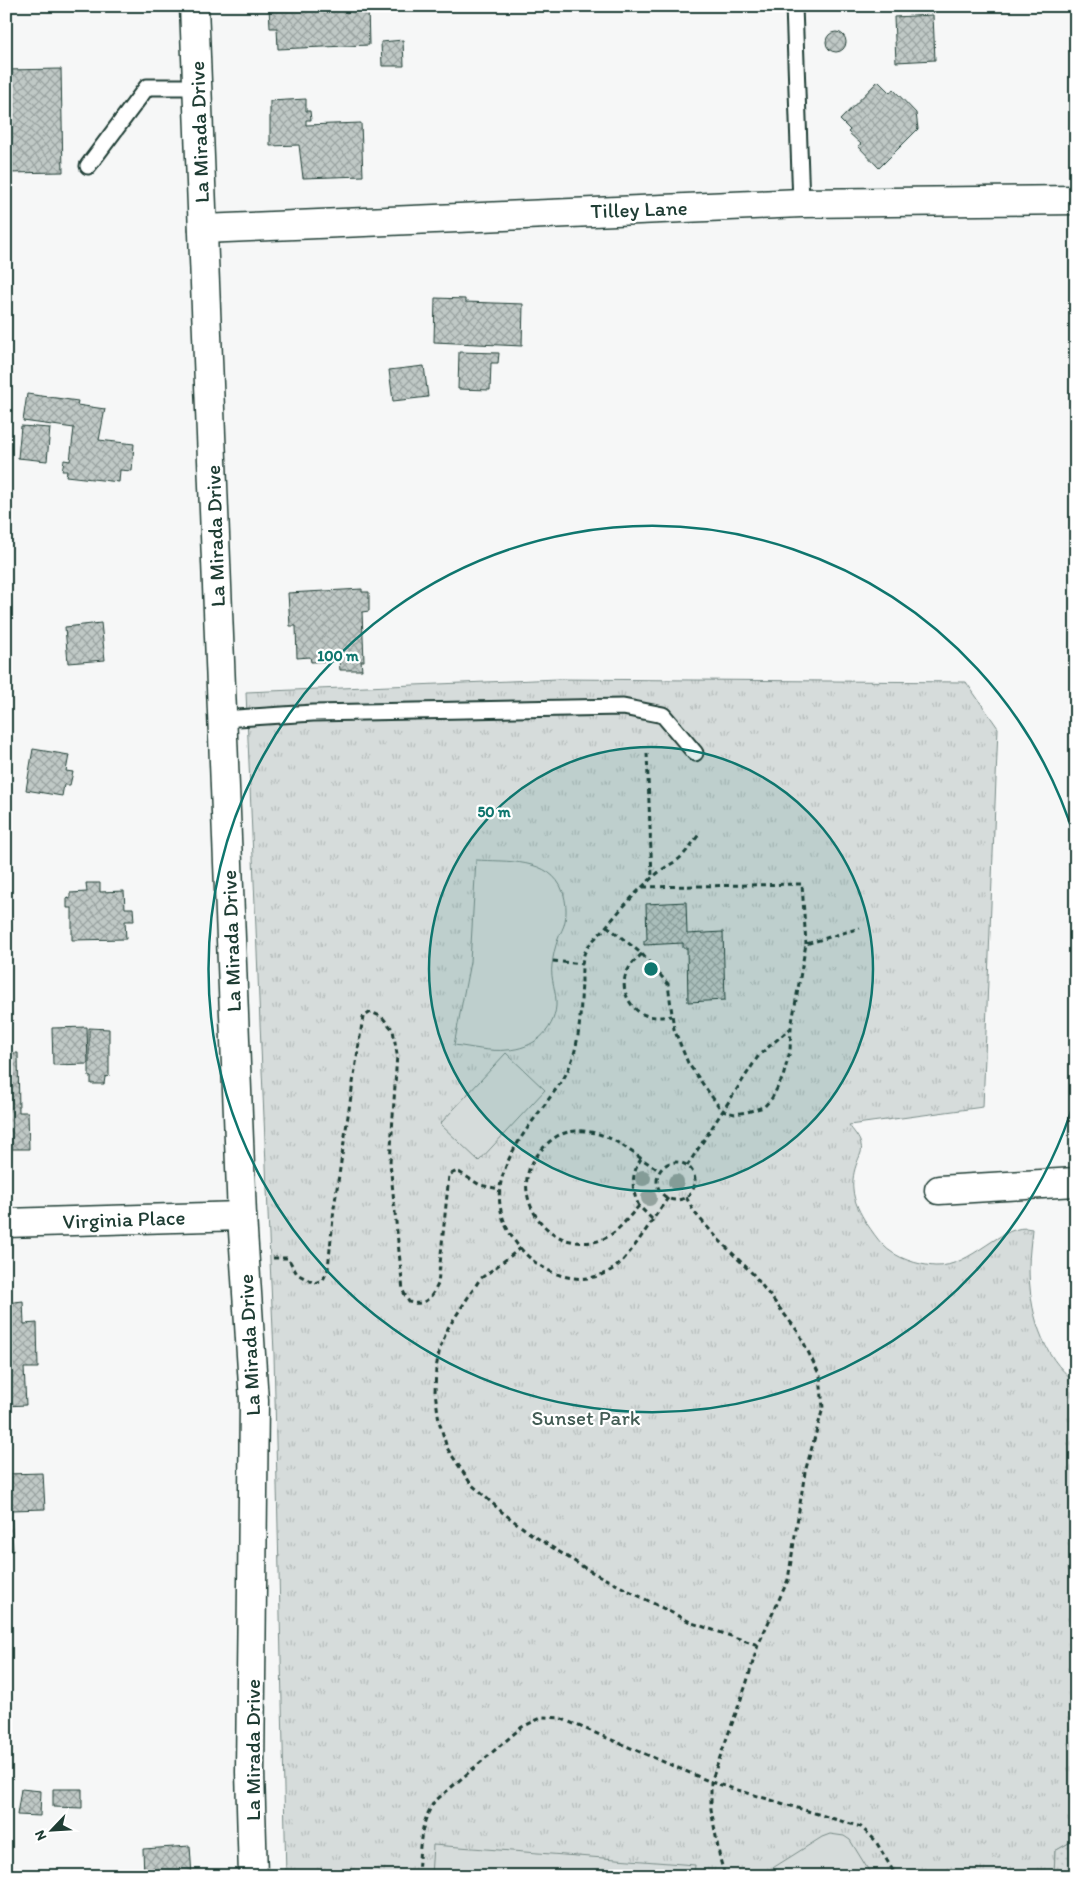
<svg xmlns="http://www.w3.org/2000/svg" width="1082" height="1882" viewBox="0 0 1082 1882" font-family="Itim,sans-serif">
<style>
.grass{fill:url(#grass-tufts);stroke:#7a8c88}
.garden{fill:url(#garden-dots);stroke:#7a8c88}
.pitch{fill:#d6dcdb;stroke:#7a8c88}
.building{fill:url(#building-cross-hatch);stroke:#1f3d34}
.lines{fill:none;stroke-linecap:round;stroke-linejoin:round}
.service-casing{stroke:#1f3d34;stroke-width:19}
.minor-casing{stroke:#1f3d34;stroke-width:31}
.tertiary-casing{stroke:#1f3d34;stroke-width:31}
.path{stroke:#1f3d34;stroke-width:3;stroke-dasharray:5 4;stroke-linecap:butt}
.service{stroke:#fff;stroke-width:15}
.minor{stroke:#fff;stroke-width:28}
.tertiary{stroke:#fff;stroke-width:28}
.tree{fill:#94a29e}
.ring{fill:none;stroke:#0f766e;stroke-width:2.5}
.labels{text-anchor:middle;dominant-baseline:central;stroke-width:4.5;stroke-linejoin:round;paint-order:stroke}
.street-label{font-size:21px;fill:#1f3d34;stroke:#fff}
.park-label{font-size:21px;fill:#445d55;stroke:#fff}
.centre{fill:#0f766e;stroke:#fff;stroke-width:2.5}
.ring-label{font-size:15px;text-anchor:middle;font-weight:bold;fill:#0f766e;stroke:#fff;stroke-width:4.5;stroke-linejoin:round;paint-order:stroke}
</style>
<defs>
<pattern id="grass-tufts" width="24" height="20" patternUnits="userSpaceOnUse" patternTransform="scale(1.25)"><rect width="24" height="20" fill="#d6dcdb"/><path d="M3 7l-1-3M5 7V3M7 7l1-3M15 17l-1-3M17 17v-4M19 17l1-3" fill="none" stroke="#b7bebd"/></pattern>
<pattern id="garden-dots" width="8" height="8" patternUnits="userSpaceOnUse" patternTransform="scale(1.25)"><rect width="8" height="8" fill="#d6dcdb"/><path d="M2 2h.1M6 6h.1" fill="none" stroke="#b7bebd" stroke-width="1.8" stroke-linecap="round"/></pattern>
<pattern id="building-cross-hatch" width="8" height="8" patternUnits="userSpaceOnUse" patternTransform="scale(1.25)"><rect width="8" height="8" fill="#c0c9c6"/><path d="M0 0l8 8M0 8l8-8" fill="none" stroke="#9ba4a2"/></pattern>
</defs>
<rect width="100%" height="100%" fill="#f6f7f7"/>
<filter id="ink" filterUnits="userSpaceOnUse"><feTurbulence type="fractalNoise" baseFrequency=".02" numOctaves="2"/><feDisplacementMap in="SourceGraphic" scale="10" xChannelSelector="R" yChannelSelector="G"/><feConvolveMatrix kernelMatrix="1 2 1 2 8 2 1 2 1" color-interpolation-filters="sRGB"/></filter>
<g filter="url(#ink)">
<path class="grass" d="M558,679L966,682L998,728L983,1107L849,1125C853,1131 860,1138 861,1145C863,1152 859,1156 857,1163C854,1170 852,1181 853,1189C854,1202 860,1213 867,1224C872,1231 877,1239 883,1245C895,1258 918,1265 935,1266C972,1268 1002,1221 1032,1229C1031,1241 1029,1255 1029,1267C1029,1309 1041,1357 1076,1382V1839L1055,1851L1054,1876H286L274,1354L246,692Z"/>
<path class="garden" d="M1076,1839V1876H1054L1055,1851Z"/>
<path class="pitch" d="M476,860C505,862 551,857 563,892C566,902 567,911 565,921C564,928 560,933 558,939C555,947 553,956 552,965C550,979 557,992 556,1006C554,1032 532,1049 507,1050C490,1052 471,1047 454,1045L470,962Z
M506,1053L545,1090L479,1161L440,1124Z
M830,1834L844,1836L850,1840L872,1876H760L822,1837Z
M433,1845L695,1865L694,1876H431Z"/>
<path class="building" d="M269,6H368L369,45L278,49L277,28H270Z
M933,15L935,60L896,62L894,17Z
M826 42a10 10 0 1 1 20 0a10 10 0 1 1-20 0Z
M403,40L404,66H382L381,42Z
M61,69L63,172L7,173L6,70Z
M878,81L890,93L893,89L916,113L918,129L879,168L858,146L861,144L848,132L850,130L840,120Z
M306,99V111H310L311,120H306V125L361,123L363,176L303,178L299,145L270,146V101Z
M435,298L465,299V302L523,304L522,346L434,342Z
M459,352L499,353L498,363H491L490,390L458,389Z
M424,366L428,397L393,401L389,370Z
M27,394L78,401L77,405L105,409L99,440L134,444L132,471L120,470L119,482L66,476L67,471H62L64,460L70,461L74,428L23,421Z
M21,426L50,428L47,461L18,458Z
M362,589V592H369V611L362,612L364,661H361L362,670H340L339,661L311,662L310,657L297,658L296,626H290L288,593Z
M101,623L105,660L68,663L65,627Z
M33,749L69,755L66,771L73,772L70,785H64L62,796L26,790Z
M86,883H100V892L124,891L125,908H133L134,921H125L126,939L72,940V908H67V898L70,899V893L87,892Z
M686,902L687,934L723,932L725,1000L688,1002L687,948H683V943L644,945V941L647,939L646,904Z
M87,1027L88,1064L53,1065L52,1028Z
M89,1028L109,1029V1076L105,1077L104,1084H91V1077H89Z
M6,1053H18L19,1112H28L29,1149H6Z
M23,1301L24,1324L37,1323L38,1368H24L26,1405L6,1406V1303Z
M43,1473L45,1509L11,1510L13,1551H6V1474Z
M21,1789L41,1791L40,1816L17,1815Z
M53,1789H82V1808L53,1807Z
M190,1846L192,1876H144L143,1849Z"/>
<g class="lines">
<defs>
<path id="service" d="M794,6L801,203
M88,166L147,87H197
M222,719L313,713L623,707L663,715L695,753"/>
<path id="minor" d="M203,229L801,203L1076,200
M939,1190L1076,1182
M6,1223L242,1216"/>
<path id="tertiary" d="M194,6L242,1216L254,1401L250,1772L253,1876"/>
</defs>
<use href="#service" class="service-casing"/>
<use href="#minor" class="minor-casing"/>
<use href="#tertiary" class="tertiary-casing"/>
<path class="path" d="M647,753L652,877
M643,887L802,884L806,944
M607,926L642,954L668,984L674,1029L688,1063L722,1111L735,1114L747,1112L764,1107L772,1098L783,1077L790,1051L791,1028
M642,954C636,959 630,965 627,972C619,987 629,1009 645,1015C653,1018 664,1017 672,1016
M553,961L583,964
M657 1181a19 19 0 1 1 38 0a19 19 0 1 1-38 0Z
M687,1166L759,1055L791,1028L806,944L860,928
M686,1197L694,1212L719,1240L753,1274L799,1333L820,1376L823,1408L805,1472L788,1580L758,1645L746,1685L711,1782V1809L720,1859L725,1876
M668,1198C654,1216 630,1258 613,1269C560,1302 492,1242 500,1187C506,1152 531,1124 551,1096C556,1089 562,1082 566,1074C581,1045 580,1014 582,982C582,973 581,961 585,952C588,944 598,936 604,929C621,909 639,888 659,872C666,866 675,863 681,857C688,850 694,841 700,833
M639,1206C631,1190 631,1174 641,1159
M652,1219L639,1206C627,1218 619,1232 603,1239C593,1244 577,1243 566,1240C540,1231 521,1201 528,1173C531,1160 549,1138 562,1134C572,1130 585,1130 595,1133C620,1139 638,1159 661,1171
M521,1248L480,1279L448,1328L440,1348L436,1368L435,1392L439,1421L447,1448L471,1484L502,1512L531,1534L588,1570L692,1623L758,1645
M273,1258H288L297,1274L314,1283L323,1280L328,1269L334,1208L363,1017L371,1012L382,1017L393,1030L397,1054L390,1163L403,1291L409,1302C425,1307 432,1297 438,1284L449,1175L457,1171L480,1185L500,1189
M418,1876C420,1848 419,1826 434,1802L522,1727L543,1717L560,1718L711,1782L861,1827L875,1840L896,1876"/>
<use href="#service" class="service"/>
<use href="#minor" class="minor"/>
<use href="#tertiary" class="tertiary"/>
</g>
<g class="tree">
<circle cx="643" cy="1178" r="8"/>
<circle cx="676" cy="1182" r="8"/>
<circle cx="649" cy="1198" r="8"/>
</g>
</g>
<circle cx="651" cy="969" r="222" fill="#0f766e" fill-opacity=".12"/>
<g class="ring">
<circle cx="651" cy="969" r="222"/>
<path d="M1075 1099A443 443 0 1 1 1075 839"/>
</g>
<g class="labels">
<g class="street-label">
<text transform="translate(199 132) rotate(-92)">La Mirada Drive</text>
<text transform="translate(639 209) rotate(-2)">Tilley Lane</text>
<text transform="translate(215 536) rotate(-92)">La Mirada Drive</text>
<text transform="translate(231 941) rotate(-92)">La Mirada Drive</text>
<text transform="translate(124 1219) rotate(-2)">Virginia Place</text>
<text transform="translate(249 1345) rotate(-93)">La Mirada Drive</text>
<text transform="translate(252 1750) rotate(-90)">La Mirada Drive</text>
</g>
<g class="park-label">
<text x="586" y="1417">Sunset Park</text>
</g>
</g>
<circle cx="651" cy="969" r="8" class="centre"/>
<g class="ring-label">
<text x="338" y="661">100 m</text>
<text x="494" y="817">50 m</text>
</g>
<rect width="1082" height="1882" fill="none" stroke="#fff" stroke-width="25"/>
<rect x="12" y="12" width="1057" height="1857" fill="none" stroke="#1f3d34" stroke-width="2" filter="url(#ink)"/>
<g transform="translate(52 1830) rotate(245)" stroke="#ffffff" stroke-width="4" paint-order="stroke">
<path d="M0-4L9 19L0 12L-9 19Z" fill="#1f3d34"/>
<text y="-8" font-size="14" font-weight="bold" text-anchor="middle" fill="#1f3d34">N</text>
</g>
</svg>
